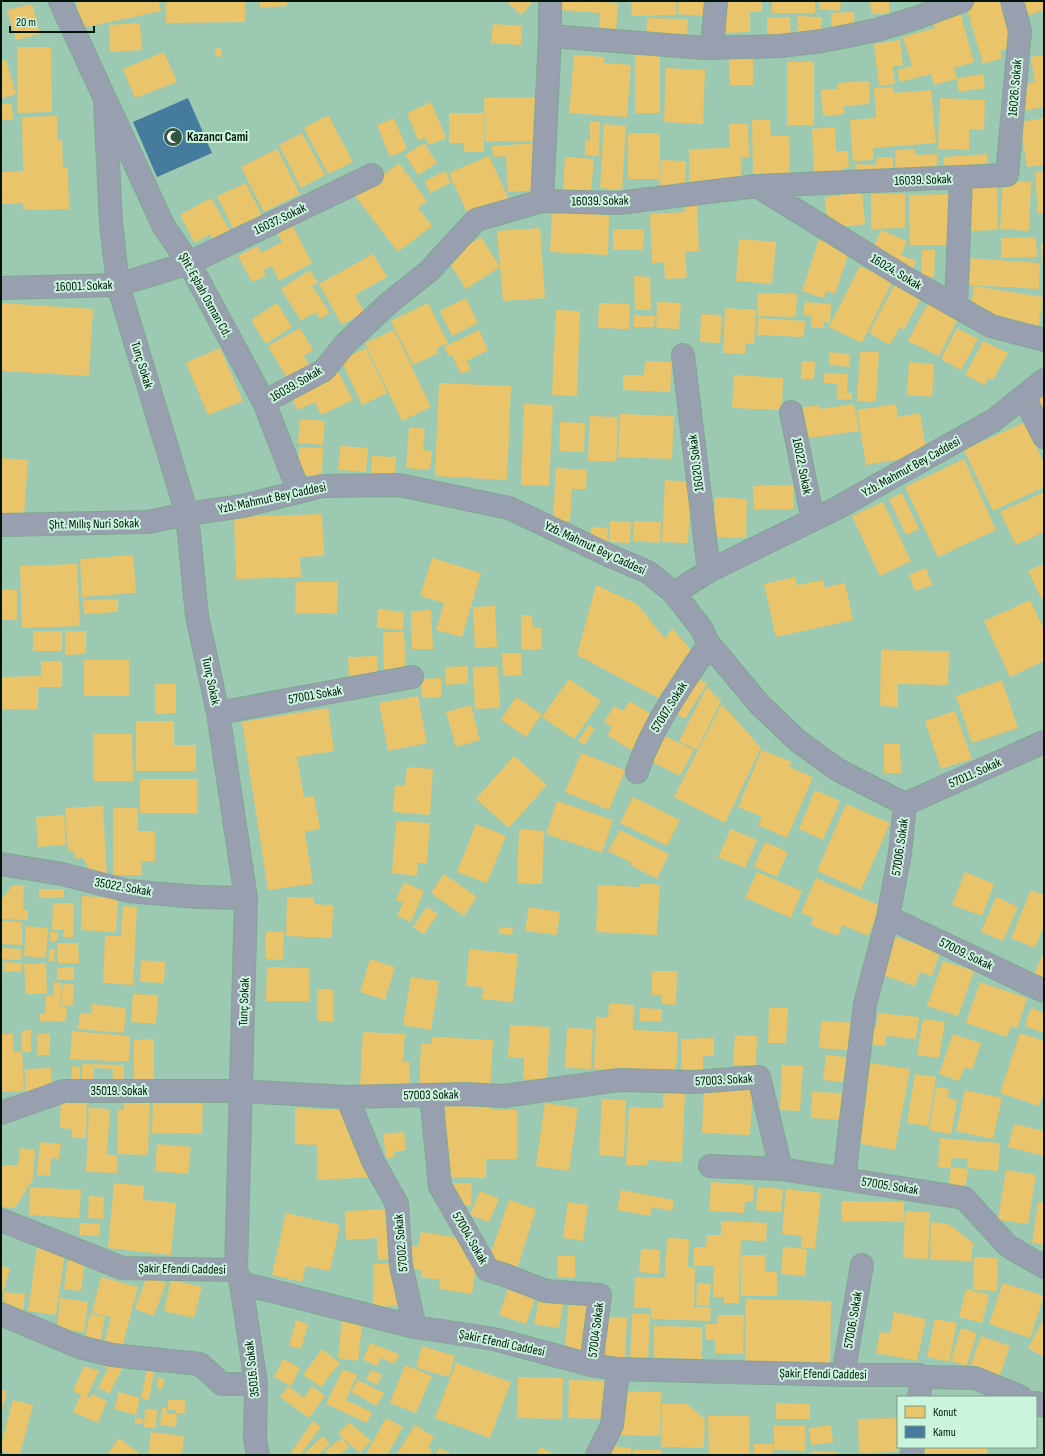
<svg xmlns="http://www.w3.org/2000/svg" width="1045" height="1456" viewBox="0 0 1045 1456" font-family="'Sofia Sans Condensed',sans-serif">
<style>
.homes{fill:#e9c46a}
.public{fill:#457b9d}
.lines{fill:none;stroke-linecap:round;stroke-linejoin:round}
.minor-casing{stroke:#82a594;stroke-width:24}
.minor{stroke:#98a0b0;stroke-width:22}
.labels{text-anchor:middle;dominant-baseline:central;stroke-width:4;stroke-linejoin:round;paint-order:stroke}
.street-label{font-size:13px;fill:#001509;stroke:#cbf4dd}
.poi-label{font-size:13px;font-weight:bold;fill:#001509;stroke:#cbf4dd;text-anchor:start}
</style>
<rect width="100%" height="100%" fill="#9bc9b2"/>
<path class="homes" d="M76,1H159L161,11L82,28Z
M166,1H245V22L166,23Z
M260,1H287V6L260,8Z
M505,1H533L522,15Z
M560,1H604V2L618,3L616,32L599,31L600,13L559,10Z
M631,1H676V15L632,16Z
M678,1H711L710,17L677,14Z
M720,1H762V12H750V32L721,33Z
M772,1H815V13H772Z
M819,1H841L840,11L819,9Z
M870,1H889V14H871Z
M970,1H1002L1016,46L1000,51L1002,58L983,64L965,3Z
M1022,1H1044V10L1026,16Z
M32,4L40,34L16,40L7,10Z
M959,9L974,62L954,68L957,79L934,85L931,74L900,82L897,70L912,66L903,37L935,28L932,16Z
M854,12L855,34L832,35L831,13Z
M798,16L822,17L821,34L797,32Z
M790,17L791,43H767V18Z
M647,18L688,19L687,39L646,38Z
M140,23L142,50L110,52L109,25Z
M493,24L522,26L521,45L491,43Z
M900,40L903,66H893L895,84L879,86L874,44Z
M18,47H51L52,112L18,113Z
M216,48L222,49V57L215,56Z
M164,52L177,82L135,98L123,69Z
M635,54H660V113H635Z
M574,55L605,57L604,63L631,65L627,117L569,113Z
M1044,55V107L1023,111L1018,85L1035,82L1031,57Z
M753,57V85H730L729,58Z
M6,60L16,94L1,99V61Z
M787,62H814V125H787Z
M666,68L705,70L703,124L664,122Z
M983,74L985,88L959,92L957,78Z
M869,81L870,104L844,106L845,114L823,116L821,90L838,89V83Z
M893,87V93L931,90L936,143L873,148L874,160L853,161L850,120L876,118L874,88Z
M542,97L543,141L485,142L484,98Z
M940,98L985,100L984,130L969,129V150L938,149Z
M431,102L446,138L429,145L425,138L418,140L407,113Z
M1,104H12L13,120H1Z
M449,113H484V152H464V143H449Z
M328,115L353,162L328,174L304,128Z
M57,116L58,140H62L63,168H68L69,209L23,210V203L1,204V172L23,171L22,117Z
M394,118L407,149L390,157L377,125Z
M1044,118V165L1027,167L1020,122Z
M752,120H770L771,136H789L790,174H753Z
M590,122H600L599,156L585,155V140L590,141Z
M604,124L626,126L622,190L600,188Z
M729,124H748L749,157H741V178L720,179V186H689V149L730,148Z
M835,127L836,151H848L849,167L843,168V180L814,181L812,129Z
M302,133L325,175L301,188L279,145Z
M628,133H660V179H628Z
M424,143L437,163L418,175L405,155Z
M537,143L540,190L508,192L506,156L493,157L492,146Z
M277,149L300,194L264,212L241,167Z
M915,149V155L937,154V176L896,177L895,150Z
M987,154L989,174L945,177L943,157Z
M489,156L509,199L469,217L449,173Z
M565,157L594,159L591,192L563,190Z
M877,157H893V179L856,177V164L876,165Z
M661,160L686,161L685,188H660Z
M399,163L427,201L418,208L432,226L398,252L355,196Z
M445,171L451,183L430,193L425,181Z
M1044,171V213L1038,214L1035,172Z
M1003,180L1031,182L1029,231L1000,229Z
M246,183L262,216L234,230L217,196Z
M965,184H997L998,230L967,231Z
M862,192L865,224L828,229L825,197Z
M871,194H905V228L871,229Z
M950,194L951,245H910L909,195Z
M211,198L231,232L214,242L210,234L195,243L180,215Z
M684,206H697L699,251L685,252L687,278L665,279L664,262L652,263L650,214L685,212Z
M552,212L609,215L608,255L550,252Z
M291,223L312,263L279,281L272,266L263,270L266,276L252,282L238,256L258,246L261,253L282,242L276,231Z
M540,228L545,298L503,301L497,231Z
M613,229H644L643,250H613Z
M881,230L907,241L901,255L916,261L911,273L870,256Z
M481,237L500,267L466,289L447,259Z
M1036,237L1037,257L1002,258L1001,238Z
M739,239L776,242L772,284L736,281Z
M819,239L850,249L835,294L826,291L824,298L802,291Z
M1041,243H1044V267H1043Z
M922,250H935L934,277L921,276Z
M373,254L387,277L355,295L364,312L342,325L319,284Z
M971,258L1040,263L1039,289L969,285Z
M860,266L892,282L862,343L829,327Z
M310,270L318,283L312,286L330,313L320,319L316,312L301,321L281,289Z
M634,276L650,277L651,310H635Z
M896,282L922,296L904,330L900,327L890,345L869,333Z
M974,286L1043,297L1038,329L970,314Z
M758,293L797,294L796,317L757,316Z
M466,298L478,323L452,336L440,311Z
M929,301L959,317L939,356L908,341Z
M657,302L681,303L679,329L656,328Z
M805,302L831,304L830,323L824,322V328L811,327L812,316L803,315Z
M1,303L93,309L89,376L1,371Z
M277,303L292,327L266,344L251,320Z
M428,303L448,343L437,348L439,353L413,365L391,321Z
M599,303L630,304L629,329L598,328Z
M725,308L756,310L754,344L746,343L745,354L723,353Z
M556,310L580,311L577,396L552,395Z
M701,314L722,315L720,343L700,342Z
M634,315L655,316L654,327H634Z
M758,318L805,321L804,337L757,335Z
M300,328L313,350L304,356L312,370L290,383L268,346Z
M957,328L978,339L961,370L941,359Z
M394,330L431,407L402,421L365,343Z
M479,330L488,350L467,361L471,370L461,374L452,355L449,356L444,347Z
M983,341L1008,353L993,380L988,378L985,385L965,375Z
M220,348L243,401L208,415L186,363Z
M366,348L387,393L362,405L341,360Z
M829,352L850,354V367L829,365Z
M860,352H879L876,402L857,401Z
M645,361L672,362L670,392L623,390V375H644Z
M802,361L815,362L814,379H801Z
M909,362L934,364L932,397L907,395Z
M338,371L353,400L321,415L315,402L297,410L290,394Z
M824,373L848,374L847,393H852V400L837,399V384L824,383Z
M734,375L783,378L782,410L732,408Z
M439,383L511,386L507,480L435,476Z
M1044,394V414L1036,398Z
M524,404L553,405L549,486L521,485Z
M854,404L859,431L802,439L798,408L819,405L820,409Z
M896,404L898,417L920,413L927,455L866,465L857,410Z
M620,414L674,416L672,459L618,457Z
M590,416L618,417L616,462L588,461Z
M300,419L325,421L323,445L298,443Z
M560,422L585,423L584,452L559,451Z
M1025,422L1044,463V487L993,511L964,450Z
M409,427L425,429L423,450L432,451L430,470L406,468Z
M340,446L368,448L366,472L338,470Z
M299,447L323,448L322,476L298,475Z
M372,456L396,457L395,479L371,478Z
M1,458L28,460L24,517L1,516Z
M964,459L996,530L938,557L905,487Z
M556,468L587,470L586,489H572L570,521H553Z
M665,480L691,482L688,543L662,542Z
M793,485L794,509L754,510L753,486Z
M1044,492V532L1016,545L1000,512Z
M902,493L919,529L906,535L889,499Z
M715,497L747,499L746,538L713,537Z
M883,502L911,561L880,576L852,516Z
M322,514L324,556L300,557L301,577L236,579L234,517Z
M610,521L631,522L630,543L609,542Z
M634,521L661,522L660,543L633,541Z
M591,527L608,528L607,543L590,542Z
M133,555L136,593L82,597L80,559Z
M432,558L481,573L462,637L436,630L444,603L420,596Z
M77,564L80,626L22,628L20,566Z
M1044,564V599L1042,600L1028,571Z
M926,568L932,585L915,591L909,575Z
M795,577L797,585L823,580L824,588L845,583L853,620L776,637L764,584Z
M296,582H338L337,614L295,613Z
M596,585L637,604L665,639L672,628L692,651L658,698L577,655Z
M1,590H17V620H1Z
M118,599V612L84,614L83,600Z
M1030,600L1044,629V661L1010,677L984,621Z
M495,606L497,647L475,648L473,607Z
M378,609L404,612L403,630L377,628Z
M431,610L433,649H412L411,611Z
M521,615H532L533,628H541L542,649L522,650Z
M33,631H62V651H33Z
M65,631H86V654L65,655Z
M383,632H404L406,675L384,676Z
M881,650L949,651L948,685L898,684V707L880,706Z
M502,653H521L522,675L503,676Z
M377,656L378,678L349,679L348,657Z
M84,660H129V696H84Z
M41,661H62V687H38V709L1,710V677L41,676Z
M468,666V683L446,685L445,667Z
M498,666L500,708L475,709L473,667Z
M694,676L707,684L685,719L672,711Z
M441,678L442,697L422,698L421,679Z
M569,679L601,701L574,739L542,717Z
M1002,680L1018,728L972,743L956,696Z
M155,684H176V713L155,714Z
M707,687L721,701L697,750L679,741Z
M418,696L427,743L388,751L379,703Z
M516,697L542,714L526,737L501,720Z
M630,701L659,719L637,754L607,735L612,727L604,722L614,706L623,711Z
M722,704L761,748L725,823L674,797Z
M471,705L480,740L456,747L446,712Z
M328,708L334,751L297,757L304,797L314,796L320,829L305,832L313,884L268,890L242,722Z
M955,711L972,759L941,769L925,721Z
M136,721H174V745H196V771H136Z
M589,725L595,729L584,745L578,741Z
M657,732L694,750L680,776L644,758Z
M93,734H132L133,781H93Z
M884,744H900L901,773H884Z
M762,750L792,762L789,767L813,777L787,838L758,825L762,817L738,807Z
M581,753L625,770L609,810L565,792Z
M514,756L547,785L509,828L476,799Z
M407,767L433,769L430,815L393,812L395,785L405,786Z
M140,779H197V813H140Z
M815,790L840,801L823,840L799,829Z
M633,797L680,820L667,846L620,823Z
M557,801L613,820L602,853L546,834Z
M846,804L890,823L861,890L817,871Z
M103,806L107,878L95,879L83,858L75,859L74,850L68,851L65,808Z
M113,808H138V831H155V861H141L142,875H113Z
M64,815L66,845L38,847L36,817Z
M396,821L430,823L427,863H418L417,876L392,873Z
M476,824L506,836L487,883L457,872Z
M519,829L544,831L542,884L517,883Z
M731,829L757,840L745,868L718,857Z
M620,830L669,854L657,879L630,865L632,863L608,851Z
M765,842L788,852L777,877L754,867Z
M757,872L802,891L791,918L745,898Z
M965,872L994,884L982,916L952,905Z
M444,874L477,897L464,916L431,893Z
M816,878L881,906L868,936L843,925L838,936L811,925L813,918L801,913Z
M404,882L424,891L411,922L397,916L403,903L396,900Z
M640,883L660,885L657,935L596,932L598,885L640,887Z
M13,885L24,886L23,910H28V920L1,919V900Z
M39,889H64V898H39Z
M1031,890L1044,895V926L1035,948L1011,938Z
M82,896L118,898L116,932L81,930Z
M287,897L314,898V904L333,905L332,938L286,936Z
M996,897L1018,907L1003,941L981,932Z
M53,903H74L73,937H63L64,930H52Z
M123,906L137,907L133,985L103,983L105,936H121Z
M427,907L438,914L424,934L413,927Z
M529,907L560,912L557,935L525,931Z
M1,921L22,922V945L1,944Z
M26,926L48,928L46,958L24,956Z
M499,927L513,928L512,935L499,934Z
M266,931L284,932L283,960L266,959Z
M50,932H58L57,941H50Z
M895,937L940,952L932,976L920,972L915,986L882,975Z
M57,943H78L79,963H58Z
M1,948L21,949V960L1,959Z
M50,949L55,950L54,962L48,961Z
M469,949L518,954L513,1002L482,999L483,987L466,986Z
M1044,951V979L1034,975Z
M370,959L395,967L385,1000L360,992Z
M141,960L165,962L164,983L140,982Z
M943,961L974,971L958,1016L927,1006Z
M3,962L21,963V972L3,971Z
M46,963L47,994H26L24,964Z
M74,967V980H57V968Z
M267,967L309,968V1001H266Z
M652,971H677L676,1005L662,1004V995H652Z
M411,977L439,981L431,1030L403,1025Z
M54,982L62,983L60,1006L67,1007L66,1022L40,1021V1014H45L46,995L53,996Z
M980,982L1027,998L1017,1029L1011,1026L1007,1037L966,1023Z
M63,984H74L73,1006L61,1005Z
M317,989H333V1021H317Z
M133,994L158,995L156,1024L131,1022Z
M609,1003L634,1005L633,1030L678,1032L676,1072L594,1069L596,1017L608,1018Z
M92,1004L126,1008L124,1033L78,1029L80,1013L91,1014Z
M640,1008L662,1009V1022L639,1021Z
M769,1008H788L786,1043H768Z
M1031,1008L1044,1013V1033L1025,1026Z
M878,1013L919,1017L916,1039L886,1036L885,1046L870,1044L872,1028H876Z
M923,1019L945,1022L939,1058L917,1055Z
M821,1021L859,1023L857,1051L819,1048Z
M510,1025L550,1027L547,1080L523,1079L524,1058L508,1057Z
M567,1028L593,1029L591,1069L565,1068Z
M31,1030V1052H22L24,1091L1,1092V1034H13V1052H22L21,1031Z
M72,1031L130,1036L129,1062L70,1059Z
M363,1032L405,1034L403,1062H410L409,1089L360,1086Z
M1020,1033L1044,1041V1093L1039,1106L1000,1093Z
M38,1034H50V1055H37Z
M953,1034L981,1043L972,1070L965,1067L959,1081L939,1074Z
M735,1035L757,1036L756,1066L733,1065Z
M432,1037L493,1040L490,1091L419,1087L421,1043L432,1044Z
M714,1038V1056H703V1076H682L681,1039Z
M154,1039V1088H134V1040Z
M826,1055L854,1058L851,1083L823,1080Z
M870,1063L910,1069L895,1150L856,1143Z
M82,1064L124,1065V1088H112L113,1069L94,1068L93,1089H82Z
M782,1065L803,1066L800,1111L780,1110Z
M72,1066L80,1067L79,1086L71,1085Z
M51,1068L52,1093L25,1094V1069Z
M915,1074L936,1077L928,1126L907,1123Z
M704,1085L753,1087L750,1135L702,1133Z
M936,1087L949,1089L948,1098L957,1100L951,1134L929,1130Z
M965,1090L1002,1098L993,1139L956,1131Z
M663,1092L685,1094L682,1162L648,1160L647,1165H626L629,1107L663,1108Z
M812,1092L845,1093L844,1120L811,1118Z
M61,1093L87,1094L86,1138H72V1129L60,1128Z
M124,1095H150L148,1155L117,1154L118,1110H124Z
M153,1096L203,1097L202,1134L152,1133Z
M602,1099L626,1100L624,1157L599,1155Z
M545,1103L578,1108L569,1171L536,1166Z
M445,1106L491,1107V1110H517V1159H486V1178H444Z
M89,1108L110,1109L107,1155H117V1173L86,1172Z
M295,1108L347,1110L376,1177L317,1180V1145L295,1144Z
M1014,1124L1044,1131V1156L1008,1147Z
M404,1132L406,1150L394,1152L395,1157L386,1158L383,1134Z
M940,1138L1000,1143L998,1171L967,1168L968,1159L951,1158V1168L938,1167Z
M40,1142L61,1144L59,1159L51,1158L50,1176L37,1175Z
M157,1144L191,1147L188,1174L155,1171Z
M20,1148L35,1150L33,1179L15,1208L1,1207V1165L18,1166Z
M951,1167L968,1169L965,1191L948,1189Z
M1006,1170L1036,1175L1028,1224L998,1220Z
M711,1182L754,1185L753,1202H745L744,1213L709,1211Z
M114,1183L144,1186L143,1200L176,1203L171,1255L108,1248Z
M452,1183H472L471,1206L452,1205Z
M30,1187L81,1190L79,1218L29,1215Z
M758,1187L783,1189L781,1212L756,1210Z
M786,1189L821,1193L815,1249L801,1247L802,1236L782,1234Z
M621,1190L674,1200L672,1211L652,1207L650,1216L617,1210Z
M480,1191L499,1199L489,1222L470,1215Z
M89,1196L104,1197L103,1219L88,1218Z
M509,1200L536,1209L517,1269L489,1259Z
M842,1201L904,1202V1222L842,1221Z
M568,1202L588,1205L583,1241L563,1238Z
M1038,1202L1044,1203V1245L1032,1243Z
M393,1209L395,1259L378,1260L377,1238L346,1240L345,1211Z
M905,1211L930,1212L928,1259L903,1258Z
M286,1213L340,1225L330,1271L306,1266L302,1282L272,1275Z
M721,1221L767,1223L766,1241L741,1240L739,1303H724V1297H713L714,1266H693L694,1247H706L707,1235H721Z
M931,1222L948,1224L973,1243L971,1261L930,1260Z
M80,1223L100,1224L99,1236L79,1235Z
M421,1232L468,1239L465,1258L477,1260L472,1294L439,1289L440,1280L421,1277L422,1270L403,1267L406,1245L418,1247Z
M667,1238L689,1239L688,1267H695L694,1307H711L710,1321L651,1319V1308H634L635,1277L665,1278Z
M783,1247L807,1249L805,1276L781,1274Z
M37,1248L65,1253L56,1315L28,1311Z
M641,1249L660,1250L659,1274L639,1272Z
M741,1255H765V1272H777V1296H741Z
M558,1256H575V1278L557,1277Z
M974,1257L998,1258L997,1291L973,1290Z
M68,1258L85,1260L81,1291L64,1289Z
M397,1263L398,1306L373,1307V1264Z
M1,1266L10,1268L2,1295H1Z
M147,1276L166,1283L154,1316L135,1309Z
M101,1277L138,1287L122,1348L104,1343L111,1317L92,1313Z
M171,1280L202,1287L194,1318L164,1311Z
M511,1281L538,1291L526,1324L499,1315Z
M697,1283L711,1284L709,1306L696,1305Z
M1003,1283L1044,1296L1030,1338L989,1324Z
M966,1289L989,1295L982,1323L959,1317Z
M4,1292L25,1294L23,1312L3,1311Z
M540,1295L564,1300L559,1328L534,1324Z
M60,1298L88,1302L84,1332L57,1329Z
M746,1299L831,1301L830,1365L745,1364Z
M569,1300L593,1301L589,1351L565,1350Z
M894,1312L926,1319L917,1361L876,1353L880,1332L890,1334Z
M90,1314L105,1317L100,1343L84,1340Z
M632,1314H650L648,1361L630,1360Z
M717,1315H744L743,1354L715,1353V1340H706L705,1324H717Z
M342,1316L363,1319L358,1361L338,1358Z
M603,1317L627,1318L625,1361L601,1359Z
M1044,1318V1357L1028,1348Z
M935,1319L957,1323L949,1362L927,1357Z
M296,1320L308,1324L301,1349L289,1346Z
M654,1326L702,1327V1359L654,1358Z
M961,1328L977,1333L967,1366L951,1361Z
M981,1336L1010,1346L999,1378L970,1368Z
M370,1343L399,1354L395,1364L381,1358L377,1366L363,1360Z
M422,1346L455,1356L449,1377L416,1368Z
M322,1349L340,1363L321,1387L303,1375Z
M109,1354L125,1363L109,1394L98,1388L108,1369L103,1366Z
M283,1359L300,1368L291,1386L274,1377Z
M456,1363L511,1382L490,1438L435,1418Z
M405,1365L432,1376L416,1413L390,1403Z
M84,1366L99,1371L87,1397L90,1398L92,1394L107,1401L98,1423L73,1412L81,1395L73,1391Z
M343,1369L357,1375L346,1400L372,1412L367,1423L326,1404Z
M147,1370L154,1372L149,1400L141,1398Z
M372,1370L382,1375L377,1385L366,1379Z
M518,1377L563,1378L562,1419L517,1418Z
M158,1378L164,1379L162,1390L157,1389Z
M358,1380L384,1393L377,1406L351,1392Z
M569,1380L612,1381L611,1419L568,1418Z
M288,1386L304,1398L312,1386L325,1396L309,1418L280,1397Z
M1,1390L7,1391L1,1414Z
M619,1391L661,1392L660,1436L618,1435Z
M119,1392L140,1398L136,1415L114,1409Z
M13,1400L33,1405L20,1455L1,1451V1444Z
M168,1400H185V1413H176V1410H168Z
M776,1403L810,1404V1419H776Z
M662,1404H687L705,1419L704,1448L661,1447Z
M162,1408H167L166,1413L177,1414L176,1427L160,1425Z
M145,1409L157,1410L156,1428L144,1427Z
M708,1416H749L750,1455H709Z
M135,1418L143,1419V1424H135Z
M386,1418L403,1427L387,1455H368L366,1454Z
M897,1418L898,1452L859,1453L858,1419Z
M313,1421L321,1427L300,1455H289Z
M349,1422L371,1441L360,1453L338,1434Z
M415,1425L434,1437L428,1447L432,1450L429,1455H396Z
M831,1425L833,1442L811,1445L809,1428Z
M774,1426H805V1451L774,1450Z
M151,1432L184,1436L182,1455H148Z
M323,1436L330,1443L320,1453L321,1455H303Z
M119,1438L139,1453L138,1455H107Z
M342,1438L349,1447L339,1455H329L325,1451Z
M754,1444H773V1455H754Z
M604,1445L631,1448V1455H603Z
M540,1447L557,1455H536Z
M921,1447H988L986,1455H918Z
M439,1448L454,1455H436Z
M633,1450H661V1455H633Z
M811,1451L838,1452V1455H811Z"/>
<path class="public" d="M188,98L212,153L157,177L133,122Z"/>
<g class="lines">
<defs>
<path id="minor" d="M60,1L164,227L189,263L264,402L299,492
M550,1V36
M712,47L716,1
M105,101L111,223L118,285L187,514L197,616L218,713L246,898L236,1270
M757,186L904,277L991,326L1044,340
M542,201L550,36L705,48L780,46L822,41L877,30L919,17L962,1
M1,288L118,285L189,263L372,175
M956,306L961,178
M683,355L709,571
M1024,397L1044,437
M264,402L324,370L346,343L389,303L429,271L476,220L542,201L618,203L757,186L1007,175L1020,31L1012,1
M791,412L813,520
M1,525L148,522L187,514L243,506L322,486L399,485L509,508L608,555L648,572L674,593L701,628L709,644L760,705L798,741L838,770L905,804
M674,593L709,571L837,508L994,420L1044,380
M218,713L412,677
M637,772C652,725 682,685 709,644
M905,804L1044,742
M1,864L62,874L128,891L198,897L246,898
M888,917L1044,991
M431,1095L440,1186L488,1270L502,1274L546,1291L600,1295L591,1365
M347,1097L373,1161L397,1204L401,1266L415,1327
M1,1113L64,1091H241L347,1097L465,1094L503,1096L619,1080L695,1082L759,1077L781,1169
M710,1166L781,1169L964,1198L1008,1246L1044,1267
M844,1179L865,1004L888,917L900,853L905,804
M1,1220L122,1268L236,1270L241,1283L415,1327L494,1339L591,1365L618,1369L843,1375H919L922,1377L975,1378L1021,1397
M241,1283L256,1384L255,1439L258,1455
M1,1314L79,1347L112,1355L200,1364L222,1384H256
M843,1375L862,1265
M919,1397L922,1377
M1036,1403L1044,1406
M597,1455L612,1425L618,1369
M912,1455L913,1447"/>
</defs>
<use href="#minor" class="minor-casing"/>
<use href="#minor" class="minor"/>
</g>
<defs>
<symbol id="mosque-disc" viewBox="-11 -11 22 22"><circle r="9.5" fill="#365444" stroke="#cbf4dd"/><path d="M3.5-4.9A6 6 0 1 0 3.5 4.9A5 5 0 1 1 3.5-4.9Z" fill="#fff"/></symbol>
</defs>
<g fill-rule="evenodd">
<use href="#mosque-disc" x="162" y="126" width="22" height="22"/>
</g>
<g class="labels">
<g class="street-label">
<text transform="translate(1015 88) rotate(-85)">16026. Sokak</text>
<text transform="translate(923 180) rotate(-2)">16039. Sokak</text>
<text transform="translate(600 201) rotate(-1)">16039. Sokak</text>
<text transform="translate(280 219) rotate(-26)">16037. Sokak</text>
<text transform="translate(896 272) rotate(31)">16024. Sokak</text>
<text transform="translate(84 286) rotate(-2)">16001. Sokak</text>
<text transform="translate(205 295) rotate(61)">Şht. Eşbah Osman Cd.</text>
<text transform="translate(142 365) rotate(73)">Tunç Sokak</text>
<text transform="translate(296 384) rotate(-30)">16039. Sokak</text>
<text transform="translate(696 463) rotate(-97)">16020. Sokak</text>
<text transform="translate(802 466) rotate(79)">16022. Sokak</text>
<text transform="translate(911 467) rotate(-29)">Yzb. Mahmut Bey Caddesi</text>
<text transform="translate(272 498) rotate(-12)">Yzb. Mahmut Bey Caddesi</text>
<text transform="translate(94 524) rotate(-1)">Şht. Mıllış Nuri Sokak</text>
<text transform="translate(595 548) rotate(25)">Yzb. Mahmut Bey Caddesi</text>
<text transform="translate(211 681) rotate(78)">Tunç Sokak</text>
<text transform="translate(315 695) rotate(-10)">57001 Sokak</text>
<text transform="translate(669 707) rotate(-58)">57007. Sokak</text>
<text transform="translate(975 773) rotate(-24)">57011. Sokak</text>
<text transform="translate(900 847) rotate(-82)">57006. Sokak</text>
<text transform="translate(123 887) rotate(10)">35022. Sokak</text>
<text transform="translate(966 954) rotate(26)">57009. Sokak</text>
<text transform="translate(244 1002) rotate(-88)">Tunç Sokak</text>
<text transform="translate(724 1080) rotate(-3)">57003. Sokak</text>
<text x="119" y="1091">35019. Sokak</text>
<text transform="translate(431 1095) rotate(-1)">57003 Sokak</text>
<text transform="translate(890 1186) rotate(9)">57005. Sokak</text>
<text transform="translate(470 1238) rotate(60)">57004. Sokak</text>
<text transform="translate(401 1243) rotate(-95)">57002. Sokak</text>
<text transform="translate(182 1269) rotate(1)">Şakir Efendi Caddesi</text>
<text transform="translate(853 1320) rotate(-80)">57006. Sokak</text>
<text transform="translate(596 1330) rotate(-83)">57004 Sokak</text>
<text transform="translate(502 1343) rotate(12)">Şakir Efendi Caddesi</text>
<text transform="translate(252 1369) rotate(-96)">35016. Sokak</text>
<text transform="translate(823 1374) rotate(1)">Şakir Efendi Caddesi</text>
</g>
<g class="poi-label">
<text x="187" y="137">Kazancı Cami</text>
</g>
</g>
<rect width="1045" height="1456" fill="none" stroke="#001509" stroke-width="4"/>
<rect x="897" y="1396" width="140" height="52" fill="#cbf4dd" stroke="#7a9b88"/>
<rect x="905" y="1406" width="20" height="12" fill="#e9c46a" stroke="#7a9b88"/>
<text x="933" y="1416" font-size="12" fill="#001509">Konut</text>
<rect x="905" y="1426" width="20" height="12" fill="#457b9d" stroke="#7a9b88"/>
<text x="933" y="1436" font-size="12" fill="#001509">Kamu</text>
<path d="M10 26v6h84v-6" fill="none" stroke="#001509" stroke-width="2"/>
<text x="16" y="26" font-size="12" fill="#001509" stroke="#cbf4dd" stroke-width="3" paint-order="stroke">20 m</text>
</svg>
